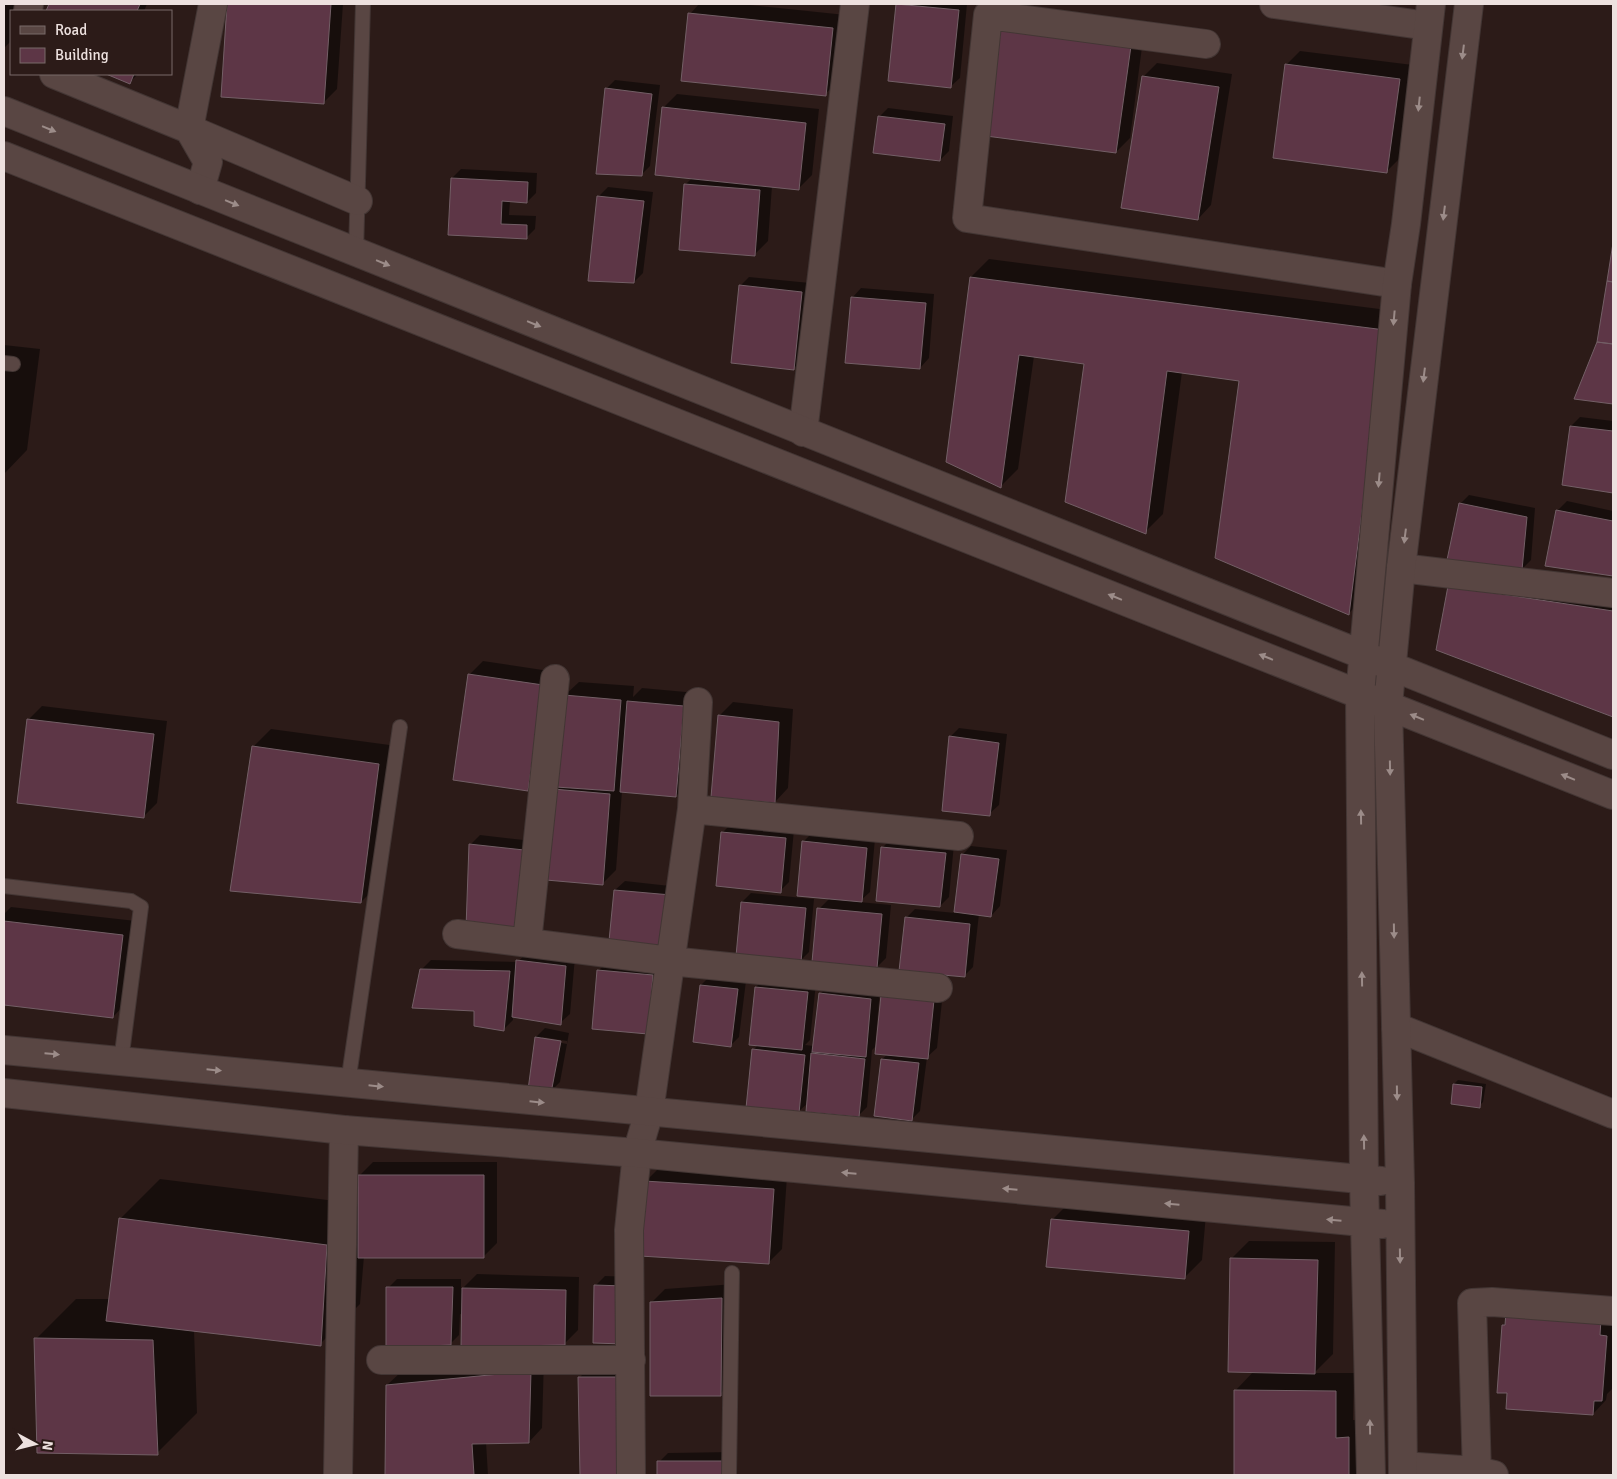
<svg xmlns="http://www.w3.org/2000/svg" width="1617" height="1479" viewBox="0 0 1617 1479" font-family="Signika,sans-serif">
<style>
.shadow{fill:#0007;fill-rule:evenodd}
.building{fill:#5d3646;stroke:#735f66}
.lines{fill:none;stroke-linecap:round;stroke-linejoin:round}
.service-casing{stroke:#433634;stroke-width:16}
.minor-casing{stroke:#433634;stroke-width:30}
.tertiary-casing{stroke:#433634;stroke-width:30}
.service{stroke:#594643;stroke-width:14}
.minor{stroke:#594643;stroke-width:28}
.tertiary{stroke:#594643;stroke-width:28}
.oneway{fill:#9c8c89}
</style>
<rect width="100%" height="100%" fill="#2c1b18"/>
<path class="shadow" d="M4,4H16V11H11V41L4,48Z
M50,4H147L144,11H47Z
M228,4H343L337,89L324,102L223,96Z
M699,4H741L846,15L839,81L825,94L690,14Z
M897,4H967L960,78L950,87L890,80Z
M1144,32L1130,138L1116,152L988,135Z
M1300,51L1413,65L1400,158L1386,172L1286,65Z
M1157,63L1232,74L1211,205L1198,219L1143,77Z
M109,74H138L130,82Z
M615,80L660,85L650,166L641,175L606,89Z
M677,94L819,109L812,175L798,189L772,186L768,241L754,255L685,185L692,178L663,108Z
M888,108L953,116L949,151L940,160L879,117Z
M461,169L537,173L536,193L527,202L510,201L509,215L536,216L535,229L526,238L449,234L452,178Z
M608,187L653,192L643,273L634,282L599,196Z
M1613,250V403L1576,398L1598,342Z
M989,259L1403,312L1366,596L1348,614L1240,380L1182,372L1163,514L1145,532L1085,363L1034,356L1018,469L1000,487L971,277Z
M749,277L810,283L802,360L793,369L740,286Z
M861,288L934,294L929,358L920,368L852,298Z
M4,345L40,349L27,450L4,474Z
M1580,417L1613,421V492L1564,484L1571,426Z
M1469,495L1535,508L1531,560L1522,569L1460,504Z
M1567,501L1613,511V574L1546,565L1558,510Z
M1449,586L1613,590V717L1437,649Z
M483,661L556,672L541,776L527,790L470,674Z
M579,682L634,686L633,697L642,688L697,693L690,782L676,796L622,791L616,870L602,884L547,879L565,695Z
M733,702L793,709L788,788L775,802L719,716Z
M42,706L167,721L157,803L143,817L28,720Z
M959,728L1007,734L999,805L989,814L950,737Z
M271,729L397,746L379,884L361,902L253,747Z
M731,824L794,830L789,882L780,891L722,833Z
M812,833L875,839L870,892L859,902L891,905L886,958L877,967L819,909L830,898L803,842Z
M480,835L533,841L525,925L471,844Z
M891,839L954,844L949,897L940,906L882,848Z
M971,846L1007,850L1000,906L991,916L979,914L973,967L964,976L906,918L915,909L955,913L962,855Z
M625,881L679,887L674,937L615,890Z
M751,893L814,899L809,952L800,961L742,902Z
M11,907L136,921L126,1003L113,1017L4,1004V914Z
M527,952L575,957L570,1014L560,1023L513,1016V1020L504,1029L422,969L431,960L518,962Z
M607,962L661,967L656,1024L598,971Z
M710,976L746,981L739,1037L730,1046L701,985Z
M765,978L816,983L810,1040L805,1045L814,1046L820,994L829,985L880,990L875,1047L872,1050L867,1107L858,1116L808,1103L798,1112L753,1050L758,1045L756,987Z
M943,992L937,1048L927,1057L920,1111L911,1120L882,1059L888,1054L877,1053Z
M545,1028L569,1033L560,1082L550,1092L529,1089L536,1037ZM542,1037L567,1041V1044L542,1039Z
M1458,1080L1486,1084L1483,1102L1479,1106L1454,1084Z
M373,1162H497V1243L483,1257L364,1256L360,1304L320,1344L194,1330L197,1413L157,1453L36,1339L76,1299H110L120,1219L160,1179L359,1204V1176Z
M659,1168L787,1176L782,1249L769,1262L645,1182Z
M1070,1202L1206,1214L1202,1260L1184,1278L1052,1220Z
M1249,1241L1335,1242L1333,1354L1314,1373H1354L1353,1420H1366V1475H1235V1391L1254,1371L1231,1259Z
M477,1274L579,1277L578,1330L565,1343L460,1314L459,1335L450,1344L388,1288L397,1279H461V1290Z
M605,1276L634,1277L633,1334L595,1286Z
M735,1284L734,1381L720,1394L651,1303L665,1289Z
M1613,1305V1388L1607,1394L1606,1400L1593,1414L1508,1392L1503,1325L1507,1322Z
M544,1358L542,1428L529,1442H486L488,1475H386L387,1385L401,1372Z
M633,1363L636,1475H582L579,1378L593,1364Z
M732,1452L731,1475H658L659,1462L668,1453Z"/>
<path class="building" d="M49,4H140L137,11H46Z
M227,4H331L324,104L221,97Z
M896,4L959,10L951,88L888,81Z
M688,13L833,28L826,96L681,81Z
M1001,28L1131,46L1116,153L986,136Z
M1285,64L1400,79L1387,173L1273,158Z
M106,74H134L130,84Z
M1142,76L1219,87L1198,220L1121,208Z
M605,88L652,94L642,176L596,174Z
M662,107L806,123L799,190L655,175Z
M878,116L945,124L940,161L873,153Z
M451,178L528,182L527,203L502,201L501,224L527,225V239L448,235Z
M684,184L760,190L755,256L679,250Z
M597,196L644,201L634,283L588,281Z
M1613,243V282L1607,281Z
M970,277L1385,330L1349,615L1215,558L1239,381L1167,371L1146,534L1065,502L1084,364L1019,355L1001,488L946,462Z
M1607,281L1613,282V344L1597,342Z
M739,285L802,292L794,370L731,363Z
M851,297L926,303L920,369L845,363Z
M1597,342L1613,344V404L1574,399Z
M1570,426L1613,431V493L1562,485Z
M1459,503L1527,517L1522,570L1447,560Z
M1556,510L1613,521V576L1545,566Z
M1448,586L1613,611V717L1436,650Z
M468,674L543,685L528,791L453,780Z
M564,695L621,700L614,791L556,787Z
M627,701L684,706L676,797L620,792Z
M718,715L779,722L775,803L711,797Z
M27,719L154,734L144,818L17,803Z
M949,736L999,743L990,816L942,811Z
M252,746L379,764L361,903L230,891Z
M553,789L610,794L603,885L546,880Z
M721,832L786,838L781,893L716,886Z
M802,841L867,848L862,902L797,896Z
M469,844L524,850L516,935L466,928Z
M881,847L946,853L940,907L876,901Z
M961,854L999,859L991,917L954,912Z
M614,890L671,895L666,947L609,941Z
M741,902L806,908L801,962L736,956Z
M817,908L882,914L877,968L812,962Z
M905,917L970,924L965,977L899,971Z
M4,921L123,935L113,1018L4,1005Z
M516,960L566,966L561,1025L512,1017Z
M420,969L510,971L504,1031L474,1026V1011L412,1008Z
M597,970L653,975L648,1034L592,1029Z
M700,985L738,989L731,1047L693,1042Z
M755,987L808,992L802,1050L749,1045Z
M819,993L871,999L866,1057L812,1052Z
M881,995L934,1000L928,1059L875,1054Z
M535,1037L561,1041L551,1093L528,1090Z
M752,1049L805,1055L799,1113L746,1108Z
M811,1053L865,1059L859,1117L806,1112Z
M881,1059L919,1063L912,1121L874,1116Z
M1453,1084L1482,1087L1480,1108L1451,1104Z
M358,1175H484V1258H358Z
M644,1181L774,1189L769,1264L640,1256Z
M119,1218L327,1245L321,1346L106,1321Z
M1051,1219L1189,1231L1185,1279L1046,1267Z
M1230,1258L1318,1260L1315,1374L1228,1372Z
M594,1285L625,1286L624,1344L593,1343Z
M386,1287H453L451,1345L386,1348Z
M462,1288L566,1290L565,1345L461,1347Z
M722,1298L721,1396H650V1302Z
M1506,1312L1601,1319L1600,1335L1607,1336L1602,1401H1594L1593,1415L1506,1409L1507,1393H1497L1502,1325H1505Z
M34,1338L153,1340L158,1455L37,1453Z
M531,1371L529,1443L472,1444L474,1475H385L386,1385Z
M578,1377H620L622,1475H580Z
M1234,1390L1336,1391V1438L1349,1437V1475H1234Z
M657,1461H724L723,1475H657Z"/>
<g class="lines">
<defs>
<path id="service" d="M356,252L363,4
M4,363L13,364
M4,886L131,901L141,907L121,1061
M348,1083L400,727
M729,1475L732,1273"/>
<path id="minor" d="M1274,4L1428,26
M28,11L29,4
M1206,44L988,15L967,218L1397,284
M54,74L189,129L213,4
M200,190L208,162L189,129L358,201
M803,432L855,4
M1401,568L1613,593
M692,809L959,836
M457,934L670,961L938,988
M527,942L555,679
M1396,1027L1613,1114
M381,1360H631
M1403,1466L1476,1471L1494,1475
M338,1475L344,1130
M631,1475L629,1230L637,1153L649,1112L692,809L698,702
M1477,1475L1472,1303L1492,1302L1613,1311"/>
<path id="tertiary" d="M4,111L1613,755
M4,156L1613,795
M4,1050L1381,1181
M4,1093L344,1130L637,1153L1383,1224
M1371,1475L1364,1180L1360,694L1397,284L1406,224L1431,4
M1403,1475L1400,1183L1388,705L1401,568L1469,4"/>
</defs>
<use href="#service" class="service-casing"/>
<use href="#minor" class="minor-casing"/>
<use href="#tertiary" class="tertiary-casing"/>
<use href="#service" class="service"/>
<use href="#minor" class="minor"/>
<use href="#tertiary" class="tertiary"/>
</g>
<defs><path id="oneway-solid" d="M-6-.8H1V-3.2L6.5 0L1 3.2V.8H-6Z" transform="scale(1.25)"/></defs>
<g class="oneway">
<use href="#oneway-solid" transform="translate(1463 52) rotate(97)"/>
<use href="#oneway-solid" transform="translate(1419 104) rotate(96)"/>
<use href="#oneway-solid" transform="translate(49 129) rotate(22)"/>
<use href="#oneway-solid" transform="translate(232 203) rotate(22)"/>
<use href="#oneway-solid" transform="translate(1444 213) rotate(97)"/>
<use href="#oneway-solid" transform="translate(383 263) rotate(22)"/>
<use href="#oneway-solid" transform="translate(1394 318) rotate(95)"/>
<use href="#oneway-solid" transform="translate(534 324) rotate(22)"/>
<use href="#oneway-solid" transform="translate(1424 375) rotate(97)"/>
<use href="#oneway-solid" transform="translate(1379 480) rotate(95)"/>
<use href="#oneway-solid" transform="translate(1405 536) rotate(97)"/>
<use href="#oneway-solid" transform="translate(1115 597) rotate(-158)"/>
<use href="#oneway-solid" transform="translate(1266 657) rotate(-158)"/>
<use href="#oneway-solid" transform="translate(1417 717) rotate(-158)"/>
<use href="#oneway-solid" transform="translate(1390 768) rotate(89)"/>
<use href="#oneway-solid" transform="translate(1568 777) rotate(-158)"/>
<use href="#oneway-solid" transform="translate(1361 817) rotate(-91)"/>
<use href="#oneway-solid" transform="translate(1394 931) rotate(89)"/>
<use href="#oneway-solid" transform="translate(1362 979) rotate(-91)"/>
<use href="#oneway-solid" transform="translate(52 1054) rotate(5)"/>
<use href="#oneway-solid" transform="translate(214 1070) rotate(6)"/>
<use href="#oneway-solid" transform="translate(376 1086) rotate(6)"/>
<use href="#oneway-solid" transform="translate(1397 1093) rotate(89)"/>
<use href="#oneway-solid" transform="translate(537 1102) rotate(6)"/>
<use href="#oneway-solid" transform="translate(1364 1142) rotate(-91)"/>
<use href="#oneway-solid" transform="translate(849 1173) rotate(-175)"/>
<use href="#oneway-solid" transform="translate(1010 1189) rotate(-175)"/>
<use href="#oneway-solid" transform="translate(1172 1204) rotate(-175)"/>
<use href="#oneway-solid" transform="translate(1334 1220) rotate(-175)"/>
<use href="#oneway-solid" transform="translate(1400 1256) rotate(89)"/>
<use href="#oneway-solid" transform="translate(1370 1427) rotate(-91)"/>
</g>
<rect width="1617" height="1479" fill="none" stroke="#ede1df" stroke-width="10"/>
<rect x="10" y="10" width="162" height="65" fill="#2c1b18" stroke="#796a68"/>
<rect x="20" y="26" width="25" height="8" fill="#594643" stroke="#796a68"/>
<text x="55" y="35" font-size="15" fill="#ede1df">Road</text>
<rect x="20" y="48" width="25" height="15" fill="#5d3646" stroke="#796a68"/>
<text x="55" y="60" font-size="15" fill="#ede1df">Building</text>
<g transform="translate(35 1444) rotate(97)" stroke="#2c1b18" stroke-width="4" paint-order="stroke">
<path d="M0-4L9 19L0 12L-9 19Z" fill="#ede1df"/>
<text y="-8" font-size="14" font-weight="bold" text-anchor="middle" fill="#ede1df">N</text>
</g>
</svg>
